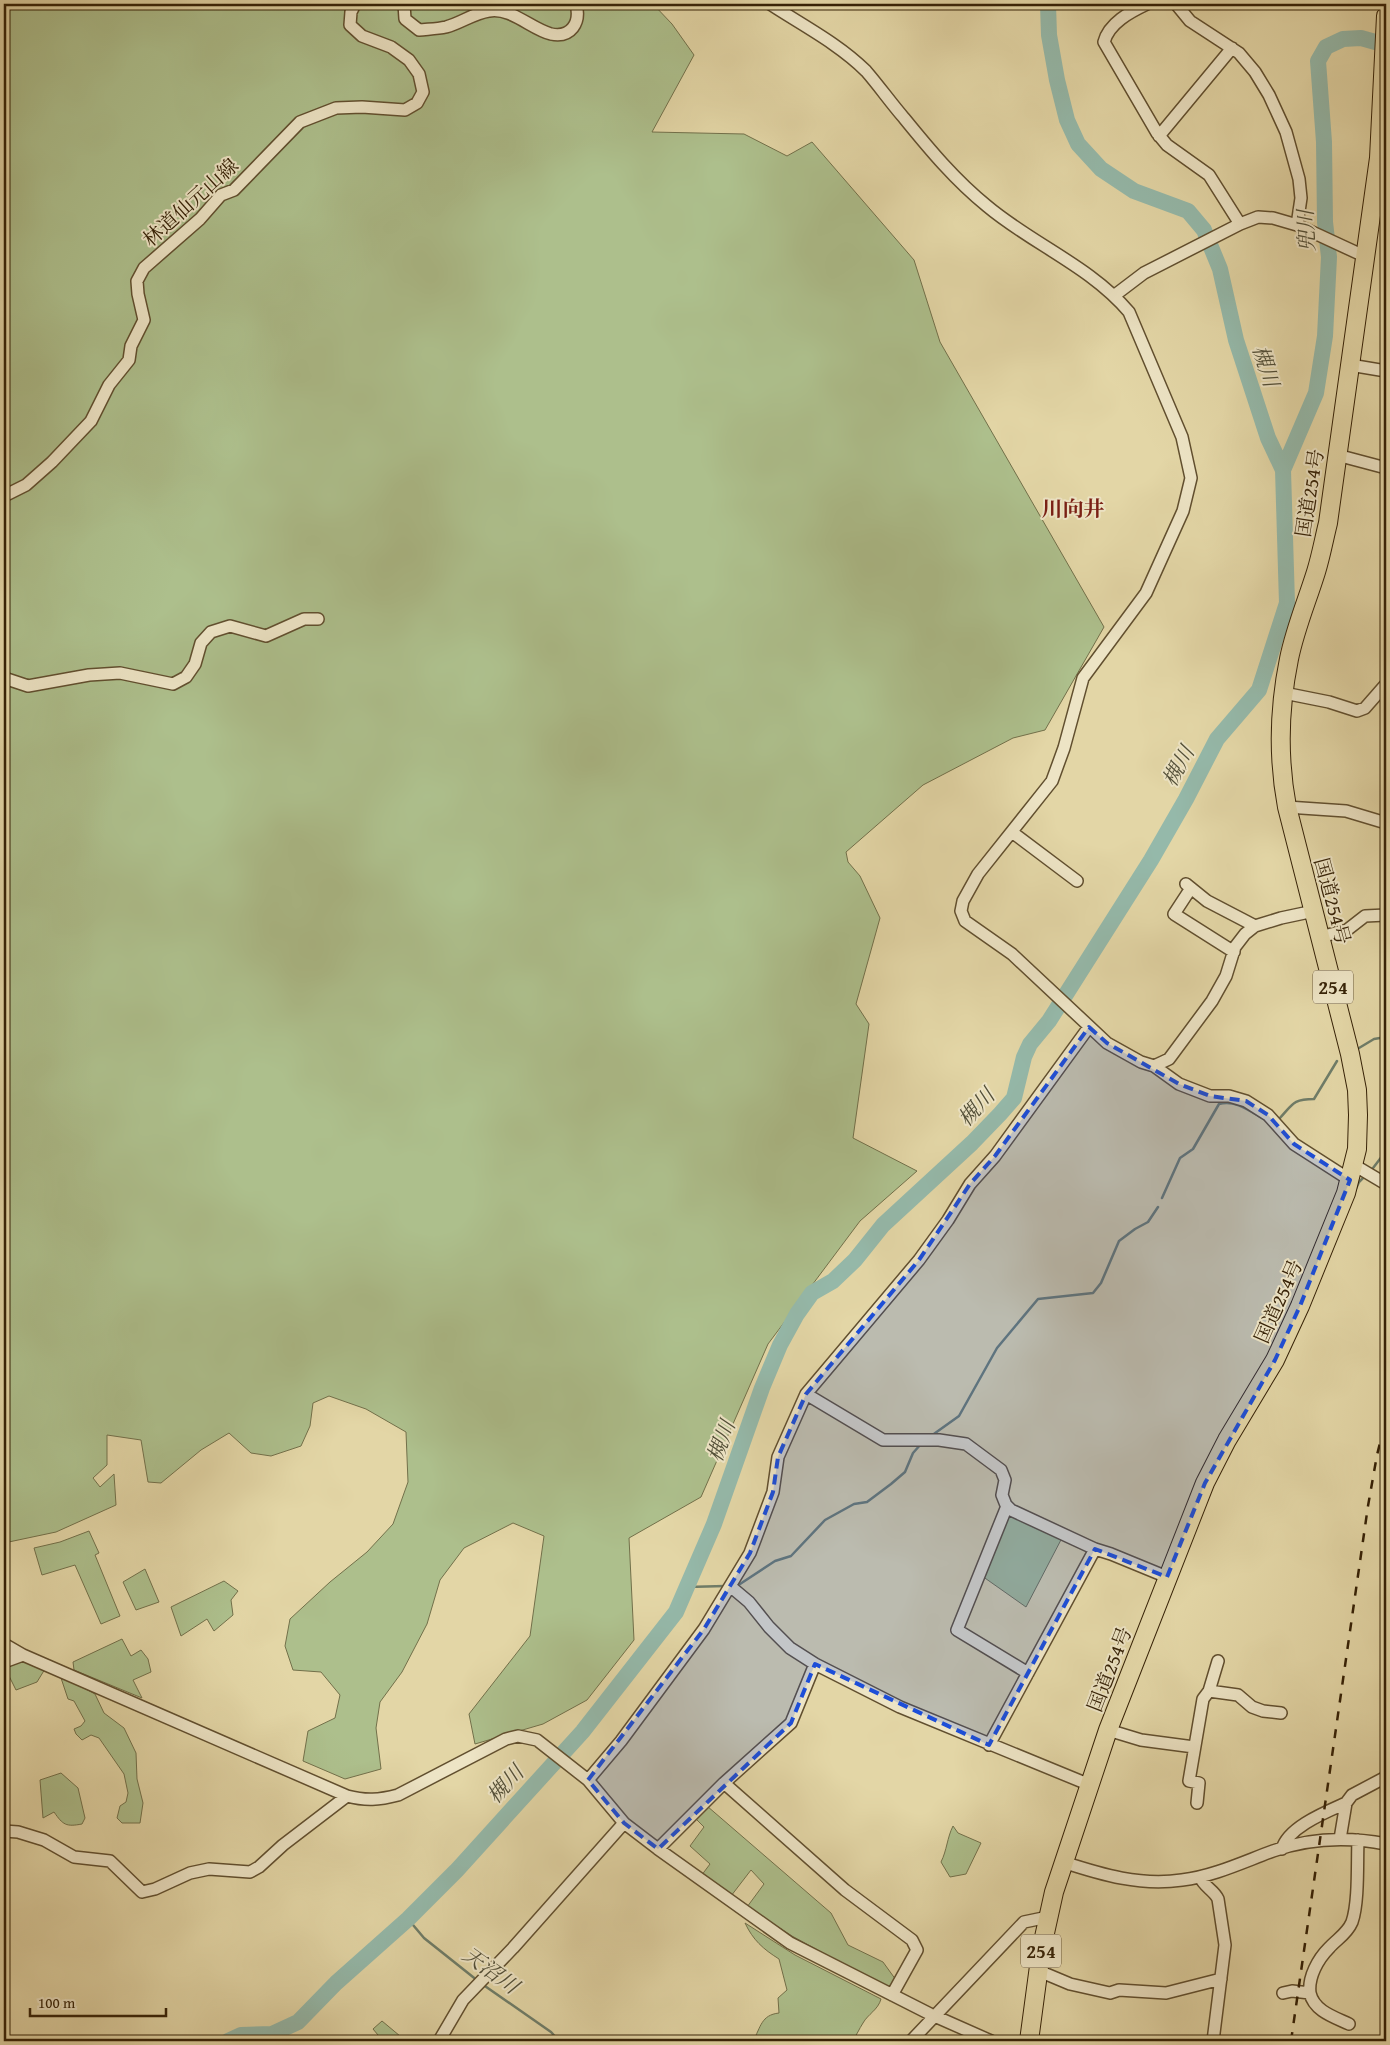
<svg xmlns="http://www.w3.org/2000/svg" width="1390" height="2045" viewBox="0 0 1390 2045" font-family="'Gentium Book Plus','Noto Serif JP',serif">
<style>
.green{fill:#adbf8c;stroke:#72704a}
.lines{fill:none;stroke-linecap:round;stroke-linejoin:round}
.stream{stroke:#6f7d69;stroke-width:2.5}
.river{stroke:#95b9aa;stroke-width:16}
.minor-casing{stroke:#614f2f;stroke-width:14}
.highway-casing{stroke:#362207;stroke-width:20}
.minor{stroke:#ede4c5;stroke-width:11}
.highway{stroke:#e3d6a6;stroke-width:18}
.rail{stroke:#362207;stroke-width:2.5;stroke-dasharray:9 9;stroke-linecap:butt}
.marked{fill:#1d4ed8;fill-opacity:0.2;stroke:#1d4ed8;stroke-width:4;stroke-dasharray:10 6;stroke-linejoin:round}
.labels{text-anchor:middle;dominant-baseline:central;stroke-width:4;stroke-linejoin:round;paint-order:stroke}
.shield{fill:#ede4c5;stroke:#6d5c40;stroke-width:1}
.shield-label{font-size:19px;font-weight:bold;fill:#362207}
.street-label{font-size:20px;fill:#362207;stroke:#ede4c5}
.water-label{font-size:21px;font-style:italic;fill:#524f38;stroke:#ede4c5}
.neighbourhood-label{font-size:21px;font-weight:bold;fill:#7a1f14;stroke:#ede4c5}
</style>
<rect width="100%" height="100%" fill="#e3d6a6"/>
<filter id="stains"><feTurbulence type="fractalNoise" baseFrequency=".004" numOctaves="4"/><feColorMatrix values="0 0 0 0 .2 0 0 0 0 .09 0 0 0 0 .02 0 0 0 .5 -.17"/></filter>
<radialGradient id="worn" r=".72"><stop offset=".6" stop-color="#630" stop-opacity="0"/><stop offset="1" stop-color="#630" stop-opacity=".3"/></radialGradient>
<path class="green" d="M4,4H653L672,24L694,55L652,132L744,134L787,156L812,142L914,260L940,342L1104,627L1045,730L1013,738L923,785L846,852L848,862L860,876L880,918L856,1004L869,1024L853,1138L917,1171L860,1221L768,1344L701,1497L629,1538L634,1640L587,1700L543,1724L475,1744L469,1714L530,1636L544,1536L513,1523L464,1548L440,1580L427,1624L402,1672L380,1702L376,1728L381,1769L345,1779L303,1761L308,1731L335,1718L340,1695L321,1672L293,1670L285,1646L290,1619L330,1582L367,1552L393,1524L408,1482L406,1432L366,1409L329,1396L313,1403L310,1426L301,1446L271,1456L251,1453L229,1433L201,1450L161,1483L148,1482L141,1440L107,1435V1465L93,1478L100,1487L114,1474L116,1505L56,1532L4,1543Z
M1012,1514L1063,1536L1026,1607L982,1576L1006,1517Z
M89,1531L99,1553L95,1555L120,1616L101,1624L75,1565L42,1575L34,1548L60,1542Z
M145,1569L159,1602L136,1610L123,1582Z
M224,1581L238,1591L231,1600L233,1615L214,1631L207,1619L181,1636L171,1607Z
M122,1639L131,1656L141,1650L148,1659L151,1672L133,1680L142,1698L74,1670L73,1662Z
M25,1660L45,1669L37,1682L16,1690L5,1668Z
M60,1675L95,1694L104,1713L124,1728L136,1753L137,1779L143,1803L140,1823H122L117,1818L120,1806L126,1802L128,1793L124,1774L99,1738L91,1735L82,1740L76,1734L74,1729L81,1726L85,1721L74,1701L68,1699Z
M61,1773L78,1788L85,1818L82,1824C66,1827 63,1825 54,1812L43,1818L40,1780Z
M707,1806L831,1913L848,1945L883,1962L896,1980L894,1987L887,1988L792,1936L747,1907L764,1884L751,1870L731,1896L701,1876L710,1864L690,1846L704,1827L695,1818Z
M953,1826L958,1833L981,1843L966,1874L950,1877L941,1862C947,1850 947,1838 953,1826Z
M745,1923L795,1955L881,1999C878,2010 868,2014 863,2023C859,2029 857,2035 852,2041H753C761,2027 761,2015 779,2013L778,1998L787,1990L779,1959C763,1949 753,1940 745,1923Z
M382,2021L406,2041H383L373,2029Z"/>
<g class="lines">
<path class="stream" d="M1359,1048L1374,1039L1386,1037
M1279,1119C1293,1104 1293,1099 1314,1099L1337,1061
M1370,1172L1386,1151
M1355,1191L1359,1182L1366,1175
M1162,1198L1180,1158L1193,1149L1219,1104C1237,1099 1252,1113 1267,1121
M931,1436L959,1416L997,1348L1038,1299L1093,1293L1101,1283L1119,1241L1135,1229L1148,1222L1158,1207
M737,1586L775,1561L791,1556L825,1520L854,1504L867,1502L891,1484L905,1472L913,1453L921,1444
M687,1587L725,1586
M408,1919L424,1938L478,1981
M482,1984L551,2032L559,2041"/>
<path class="river" d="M1283,470L1316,393L1325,336L1329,257L1325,222L1324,142L1318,61L1326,47L1343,39L1361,38L1386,45
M228,2041L241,2035L272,2034L298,2022L336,1983L408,1919L456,1871L583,1731L676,1612L714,1524L762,1388L780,1345L797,1314L812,1293L833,1281L855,1260L883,1225L972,1143L1000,1114L1014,1098L1024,1057L1030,1044L1049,1021L1151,860L1186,799L1217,739L1259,690L1287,603L1283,470L1268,438L1236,340L1220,269L1204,230L1188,211L1134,191L1101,169L1078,144L1067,120L1057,80L1049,35L1048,4"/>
<defs>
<path id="minor" d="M404,4L405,19L419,30C428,29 437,29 446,27C461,23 474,13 489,11C511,7 531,29 551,34C571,38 581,23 576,4
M770,4C802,25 839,44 866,71C879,86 891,103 904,118C930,150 955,180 987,206C1032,244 1090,266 1129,312L1182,437L1191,478L1183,511L1146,593L1083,678L1064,748L1052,781L978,874L963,901L961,911L965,921L1012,954L1107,1043L1141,1062L1154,1066L1179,1084L1210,1096H1229L1246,1101L1268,1115L1294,1144L1350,1180
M1147,4C1130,12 1109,23 1104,42L1157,133L1167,145L1209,175L1240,224
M1176,4L1190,21L1239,53L1255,72L1269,95L1286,132L1299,179L1301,198L1297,225
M1159,136L1232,48
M1115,295L1144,273L1240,224L1258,217L1273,218L1297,225L1364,256
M1350,365L1386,371
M1337,455L1386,468
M4,496L26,485L52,462L91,421L109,385L129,360L131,346L144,320L138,294L137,281L144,268L200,219L221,195L234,190L300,122L336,108L362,107L405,110L417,103L423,92L419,74L409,60L391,47L362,36L350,25L351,12L355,4
M4,678L28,686L89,675L120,673L173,684L186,677L195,664L201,643L211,632L230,626L266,636L304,619H318
M1284,693L1329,702L1357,711L1365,708L1386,684
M1287,807L1346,811L1386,823
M1012,832L1077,881
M1186,884L1207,901L1255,926
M1191,888L1174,914L1234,952
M1320,937L1347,930L1365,916L1386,915
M1154,1066L1169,1059L1212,1001L1226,976L1235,947L1245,934L1255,926L1281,918L1314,911
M1354,1165L1386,1184
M806,1394L883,1440H939L966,1444L1001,1470L1005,1480L1002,1495L1006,1505L1011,1510L1095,1549L1111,1554L1167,1577
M1007,1506L957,1630L1028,1673
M730,1586L749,1602L769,1627L790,1648L815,1664L900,1707L1090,1785
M4,1644L23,1655L347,1796C366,1801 379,1800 398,1795L506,1739L518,1736L537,1740L588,1780L624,1823L658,1849L790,1943L930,2014L991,2041
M4,1662L23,1655
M1209,1691L1238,1695L1252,1707L1263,1711L1281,1713
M1108,1730L1141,1740L1194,1747
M989,1745L1095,1549
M588,1780L621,1741L704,1629L750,1553L773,1492L778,1457L806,1394L919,1260L948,1220L970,1184L995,1156L1089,1027
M724,1783L845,1890L912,1940L917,1950L892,1995
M1197,1803L1199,1783L1189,1781L1203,1699L1209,1691L1218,1661
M4,1831L18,1832L44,1840L74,1857L110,1861L142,1892L155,1889L190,1873L209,1869L250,1872L259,1867L283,1845L347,1796
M1340,1839L1346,1803L1352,1795L1386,1777
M658,1849L724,1783L791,1723L815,1664
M1282,1849C1288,1827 1326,1812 1346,1803
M1063,1862C1103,1875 1140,1886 1182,1880C1214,1876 1243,1862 1273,1851C1310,1838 1349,1837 1386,1844
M1200,1877C1204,1887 1214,1890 1218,1899L1225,1945L1213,2041
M1039,1971L1070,1984L1110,1993L1119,1990L1166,1993L1221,1979
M1283,1993L1292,1991L1310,1993C1314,2011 1334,2017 1349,2024
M1310,1993C1308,1977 1318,1959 1329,1948C1337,1939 1347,1934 1352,1922C1359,1902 1357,1862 1358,1840
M439,2041L463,2000L513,1948L624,1823
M911,2041L1024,1922L1048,1917"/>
<path id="highway" d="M1029,2041L1041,1951L1054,1892L1108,1730L1205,1483L1227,1440L1275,1360L1300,1306L1346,1193L1357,1149L1358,1115L1357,1090L1350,1054L1287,807C1278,759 1279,708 1289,659C1295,629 1307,601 1316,572C1321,556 1324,539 1328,523L1379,158L1386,16"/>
</defs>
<use href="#minor" class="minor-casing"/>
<use href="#highway" class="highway-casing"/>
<use href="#minor" class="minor"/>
<use href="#highway" class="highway"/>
<path class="rail" d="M1291,2041L1368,1506L1377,1455L1386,1419"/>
</g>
<path class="marked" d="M1089,1027L1107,1043L1179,1084L1210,1096L1246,1101L1268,1115L1294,1144L1350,1180L1300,1306L1275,1360L1205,1483L1167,1577L1095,1549L989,1745L815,1664L791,1723L658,1849L624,1823L588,1780L704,1629L750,1553L773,1492L778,1457L806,1394L919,1260L970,1184L995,1156Z"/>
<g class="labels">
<g class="shield">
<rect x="1313" y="970.5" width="40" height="33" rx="4"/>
<rect x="1021" y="1934.5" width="40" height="33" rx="4"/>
</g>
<g class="shield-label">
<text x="1333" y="987">254</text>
<text x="1041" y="1951">254</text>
</g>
<g class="street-label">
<text transform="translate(190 202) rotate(-42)">林道仙元山線</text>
<text transform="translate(1309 493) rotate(-81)">国道254号</text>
<text transform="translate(1333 901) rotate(75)">国道254号</text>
<text transform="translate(1278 1301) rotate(-66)">国道254号</text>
<text transform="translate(1109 1669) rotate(-69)">国道254号</text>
</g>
<g class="water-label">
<text transform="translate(1306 231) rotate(-93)">兜川</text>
<text transform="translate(1266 366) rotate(72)">槻川</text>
<text transform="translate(1178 766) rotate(-61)">槻川</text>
<text transform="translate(976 1107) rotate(-47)">槻川</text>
<text transform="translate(721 1441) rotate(-70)">槻川</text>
<text transform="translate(505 1784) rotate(-47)">槻川</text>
<text transform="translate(491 1970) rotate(36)">天沼川</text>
</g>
<g class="neighbourhood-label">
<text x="1073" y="508">川向井</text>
</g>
</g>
<rect width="1390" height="2045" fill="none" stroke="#e3d6a6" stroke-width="20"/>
<rect x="5" y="5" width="1380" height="2035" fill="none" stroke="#362207" stroke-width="2.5"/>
<rect x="10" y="10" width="1370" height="2025" fill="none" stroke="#362207"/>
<path d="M30 2008v8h136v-8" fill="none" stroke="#362207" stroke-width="2.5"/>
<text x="38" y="2008" font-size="15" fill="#362207" stroke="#ede4c5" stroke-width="4" paint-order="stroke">100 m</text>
<rect width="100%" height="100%" filter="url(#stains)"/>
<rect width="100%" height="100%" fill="url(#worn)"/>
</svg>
